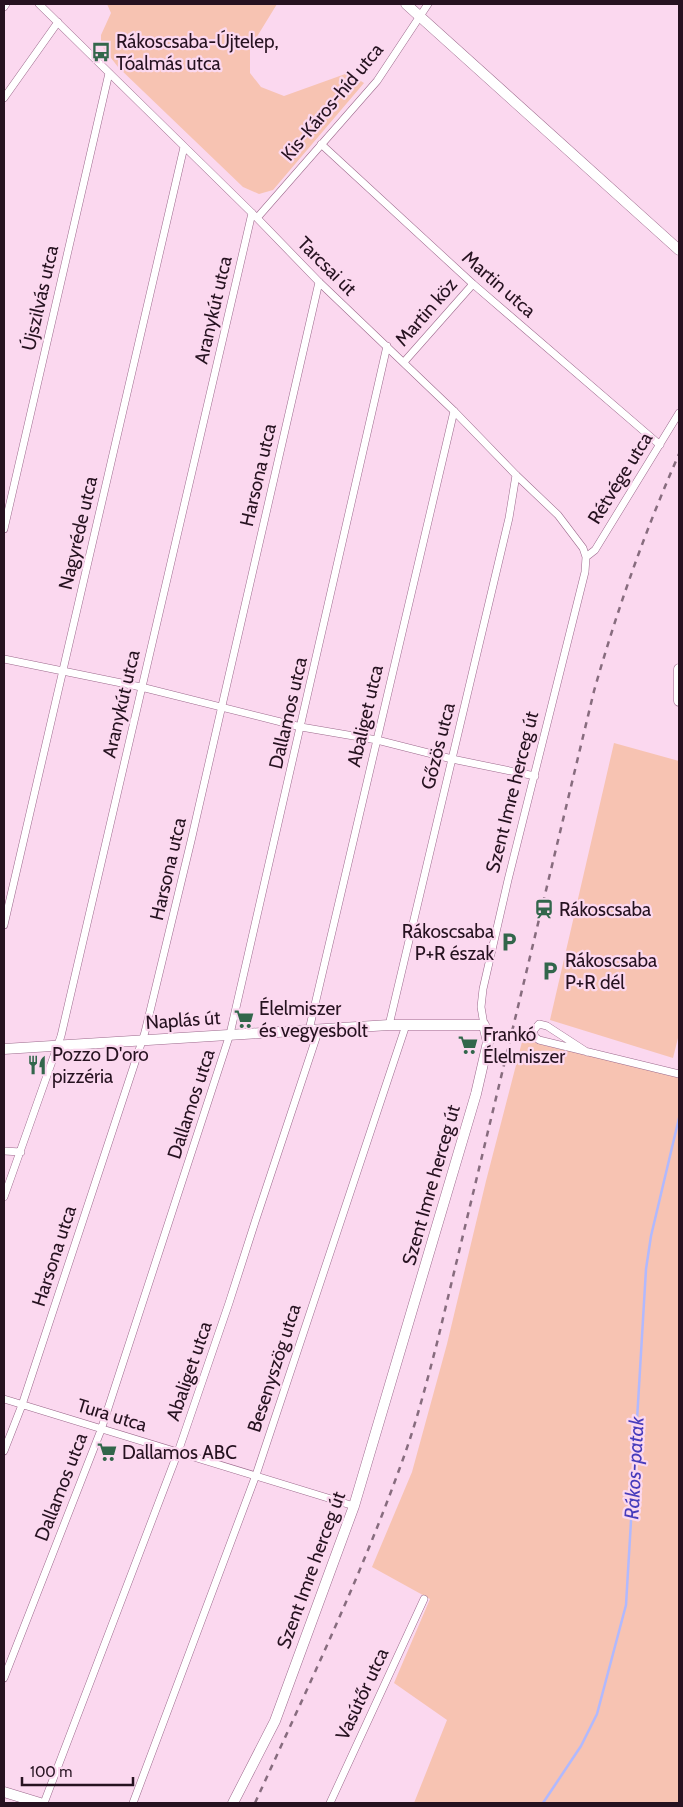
<svg xmlns="http://www.w3.org/2000/svg" width="683" height="1807" viewBox="0 0 683 1807" font-family="Cabin,sans-serif">
<style>
.green{fill:#f7c3b2}
.lines{fill:none;stroke-linecap:round;stroke-linejoin:round}
.stream{stroke:#b1b9fe;stroke-width:2.5}
.street-casing{stroke:#9c698c;stroke-width:8}
.secondary-casing{stroke:#9c698c;stroke-width:11}
.street{stroke:#fff;stroke-width:7}
.secondary{stroke:#fff;stroke-width:10}
.rail{stroke:#876c7e;stroke-width:2.5;stroke-dasharray:6 6;stroke-linecap:butt}
.labels{text-anchor:middle;dominant-baseline:central;stroke-width:4.5;stroke-linejoin:round;paint-order:stroke}
.poi-label{font-size:19px;fill:#261220;stroke:#fbd8ef;text-anchor:start}
.street-label{font-size:19px;fill:#261220;stroke:#fbd8ef}
.water-label{font-size:20px;font-style:italic;fill:#473cbc;stroke:#fbd8ef}
</style>
<rect width="100%" height="100%" fill="#fbd8ef"/>
<path class="green" d="M107,4H277L250,48V73L261,87L284,96L348,73L364,83L273,190L259,194L243,187L118,67L101,45V35L111,13Z
M614,743L679,761V1034L673,1058L550,1020Z
M523,1038L539,1044L679,1077V1803H414L447,1720L394,1683L430,1599L372,1567L412,1472L447,1344L486,1181Z"/>
<g class="lines">
<path class="stream" d="M543,1803L581,1746L597,1714L626,1605L646,1269L651,1236L679,1118"/>
<defs>
<path id="street" d="M39,4L257,218L319,282L454,411L516,475L558,515L583,548L586,557L585,572L508,880L483,989L481,1007L484,1025
M4,7L6,4
M4,98L58,22
M321,144L473,284L660,445
M257,218L377,81L428,4
M404,362L473,284
M4,529L109,73
M586,557L595,550L679,413
M4,659L141,687L301,727L377,740L452,759L535,776
M4,925L184,147
M389,1025L509,518L516,475
M309,1030L454,411
M587,1052L547,1026L539,1024L533,1031L535,1037L539,1040L679,1074
M4,1151L21,1152
M4,1197L61,1036L252,213
M4,1399L354,1506
M4,1451L22,1405L145,1032L191,841L319,282
M4,1678L101,1430L230,1034L387,346
M44,1803L178,1452L229,1303L255,1222L319,1029
M133,1803L256,1475L406,1025
M330,1803L424,1599"/>
<path id="secondary" d="M406,4L679,250
M679,669V701
M4,1049L389,1025H484L488,1042L476,1094L354,1506L275,1721L233,1803
M4,1792L40,1803"/>
</defs>
<use href="#street" class="street-casing"/>
<use href="#secondary" class="secondary-casing"/>
<use href="#street" class="street"/>
<use href="#secondary" class="secondary"/>
<path class="rail" d="M255,1803C305,1693 358,1583 399,1470C415,1428 426,1385 437,1343L594,691C617,610 645,531 679,454"/>
</g>
<defs>
<symbol id="bus-bare" viewBox="-9 -9 18 18"><path d="M-5-6H5V4H4V6H2V4H-2V6H-4V4H-5ZM-3.5-4V0h7V-4ZM-3.5 1.2v1.5H-2V1.2ZM2 1.2v1.5H3.5V1.2Z" fill="#32664b" stroke="#fbd8ef" stroke-width="2.5" paint-order="stroke"/></symbol>
<symbol id="station-bare" viewBox="-9 -9 18 18"><path d="M-3-6H3Q5-6 5-4V2Q5 4 3 4L4.5 6H3L1.5 4h-3L-3 6H-4.5L-3 4Q-5 4-5 2V-4Q-5-6-3-6ZM-3.5-4v3h7v-3ZM-3.5 1v1.5H-2V1ZM2 1v1.5H3.5V1Z" fill="#32664b" stroke="#fbd8ef" stroke-width="2.5" paint-order="stroke"/></symbol>
<symbol id="parking-bare" viewBox="-9 -9 18 18"><path d="M-3.5-5.5H1a3.5 3.5 0 0 1 0 7H-1V5.5H-3.5ZM-1-3.4V-.6H.8a1.4 1.4 0 0 0 0-2.8Z" fill="#32664b" stroke="#fbd8ef" stroke-width="2.5" paint-order="stroke"/></symbol>
<symbol id="supermarket-bare" viewBox="-9 -9 18 18"><path d="M-6-5.5h2.5l.6 2H6L4.5 2H-2.5L-4.4-4H-6ZM-1.5 3.2a1.3 1.3 0 1 0 .1 0ZM3 3.2a1.3 1.3 0 1 0 .1 0Z" fill="#32664b" stroke="#fbd8ef" stroke-width="2.5" paint-order="stroke"/></symbol>
<symbol id="restaurant-bare" viewBox="-9 -9 18 18"><path d="M-5-6h1v4h1v-4h1v4h1v-4h1v5L-1.5 .5V6h-2V.5L-5-1ZM5-6V6H3V1.5H1.5Q1.5-4 5-6Z" fill="#32664b" stroke="#fbd8ef" stroke-width="2.5" paint-order="stroke"/></symbol>
</defs>
<g fill-rule="evenodd">
<use href="#bus-bare" x="87" y="38" width="28" height="28"/>
<use href="#station-bare" x="530" y="895" width="28" height="28"/>
<use href="#parking-bare" x="495" y="928" width="28" height="28"/>
<use href="#parking-bare" x="536" y="957" width="28" height="28"/>
<use href="#supermarket-bare" x="230" y="1005" width="28" height="28"/>
<use href="#supermarket-bare" x="454" y="1031" width="28" height="28"/>
<use href="#restaurant-bare" x="23" y="1051" width="28" height="28"/>
<use href="#supermarket-bare" x="93" y="1438" width="28" height="28"/>
</g>
<g class="labels">
<g class="poi-label">
<text x="116" y="41">Rákoscsaba-Újtelep,<tspan x="116" dy="22">Tóalmás utca</tspan></text>
<text x="559" y="909">Rákoscsaba</text>
<text x="494" y="931" text-anchor="end">Rákoscsaba<tspan x="494" dy="22">P+R észak</tspan></text>
<text x="565" y="960">Rákoscsaba<tspan x="565" dy="22">P+R dél</tspan></text>
<text x="259" y="1008">Élelmiszer<tspan x="259" dy="22">és vegyesbolt</tspan></text>
<text x="483" y="1034">Frankó<tspan x="483" dy="22">Élelmiszer</tspan></text>
<text x="52" y="1054">Pozzo D'oro<tspan x="52" dy="22">pizzéria</tspan></text>
<text x="122" y="1452">Dallamos ABC</text>
</g>
<g class="street-label">
<text transform="translate(332 102) rotate(-50)">Kis-Káros-híd utca</text>
<text transform="translate(327 266) rotate(45)">Tarcsai út</text>
<text transform="translate(499 284) rotate(41)">Martin utca</text>
<text transform="translate(40 298) rotate(-77)">Újszilvás utca</text>
<text transform="translate(213 310) rotate(-77)">Aranykút utca</text>
<text transform="translate(426 312) rotate(-49)">Martin köz</text>
<text transform="translate(258 475) rotate(-77)">Harsona utca</text>
<text transform="translate(620 478) rotate(-58)">Rétvége utca</text>
<text transform="translate(78 533) rotate(-77)">Nagyréde utca</text>
<text transform="translate(121 704) rotate(-77)">Aranykút utca</text>
<text transform="translate(288 713) rotate(-77)">Dallamos utca</text>
<text transform="translate(365 716) rotate(-77)">Abaliget utca</text>
<text transform="translate(438 746) rotate(-76)">Gőzös utca</text>
<text transform="translate(512 792) rotate(-76)">Szent Imre herceg út</text>
<text transform="translate(168 869) rotate(-77)">Harsona utca</text>
<text transform="translate(183 1020) rotate(-4)">Naplás út</text>
<text transform="translate(191 1104) rotate(-72)">Dallamos utca</text>
<text transform="translate(431 1185) rotate(-74)">Szent Imre herceg út</text>
<text transform="translate(54 1256) rotate(-72)">Harsona utca</text>
<text transform="translate(274 1368) rotate(-72)">Besenyszög utca</text>
<text transform="translate(189 1371) rotate(-71)">Abaliget utca</text>
<text transform="translate(112 1415) rotate(17)">Tura utca</text>
<text transform="translate(61 1487) rotate(-69)">Dallamos utca</text>
<text transform="translate(311 1570) rotate(-70)">Szent Imre herceg út</text>
<text transform="translate(362 1694) rotate(-65)">Vasútőr utca</text>
</g>
<g class="water-label">
<text transform="translate(634 1468) rotate(-87)">Rákos-patak</text>
</g>
</g>
<rect width="683" height="1807" fill="none" stroke="#261220" stroke-width="10"/>
<path d="M22 1777v8h111v-8" fill="none" stroke="#261220" stroke-width="2.5"/>
<text x="30" y="1777" font-size="15" fill="#261220" stroke="#fbd8ef" stroke-width="4" paint-order="stroke">100 m</text>
</svg>
